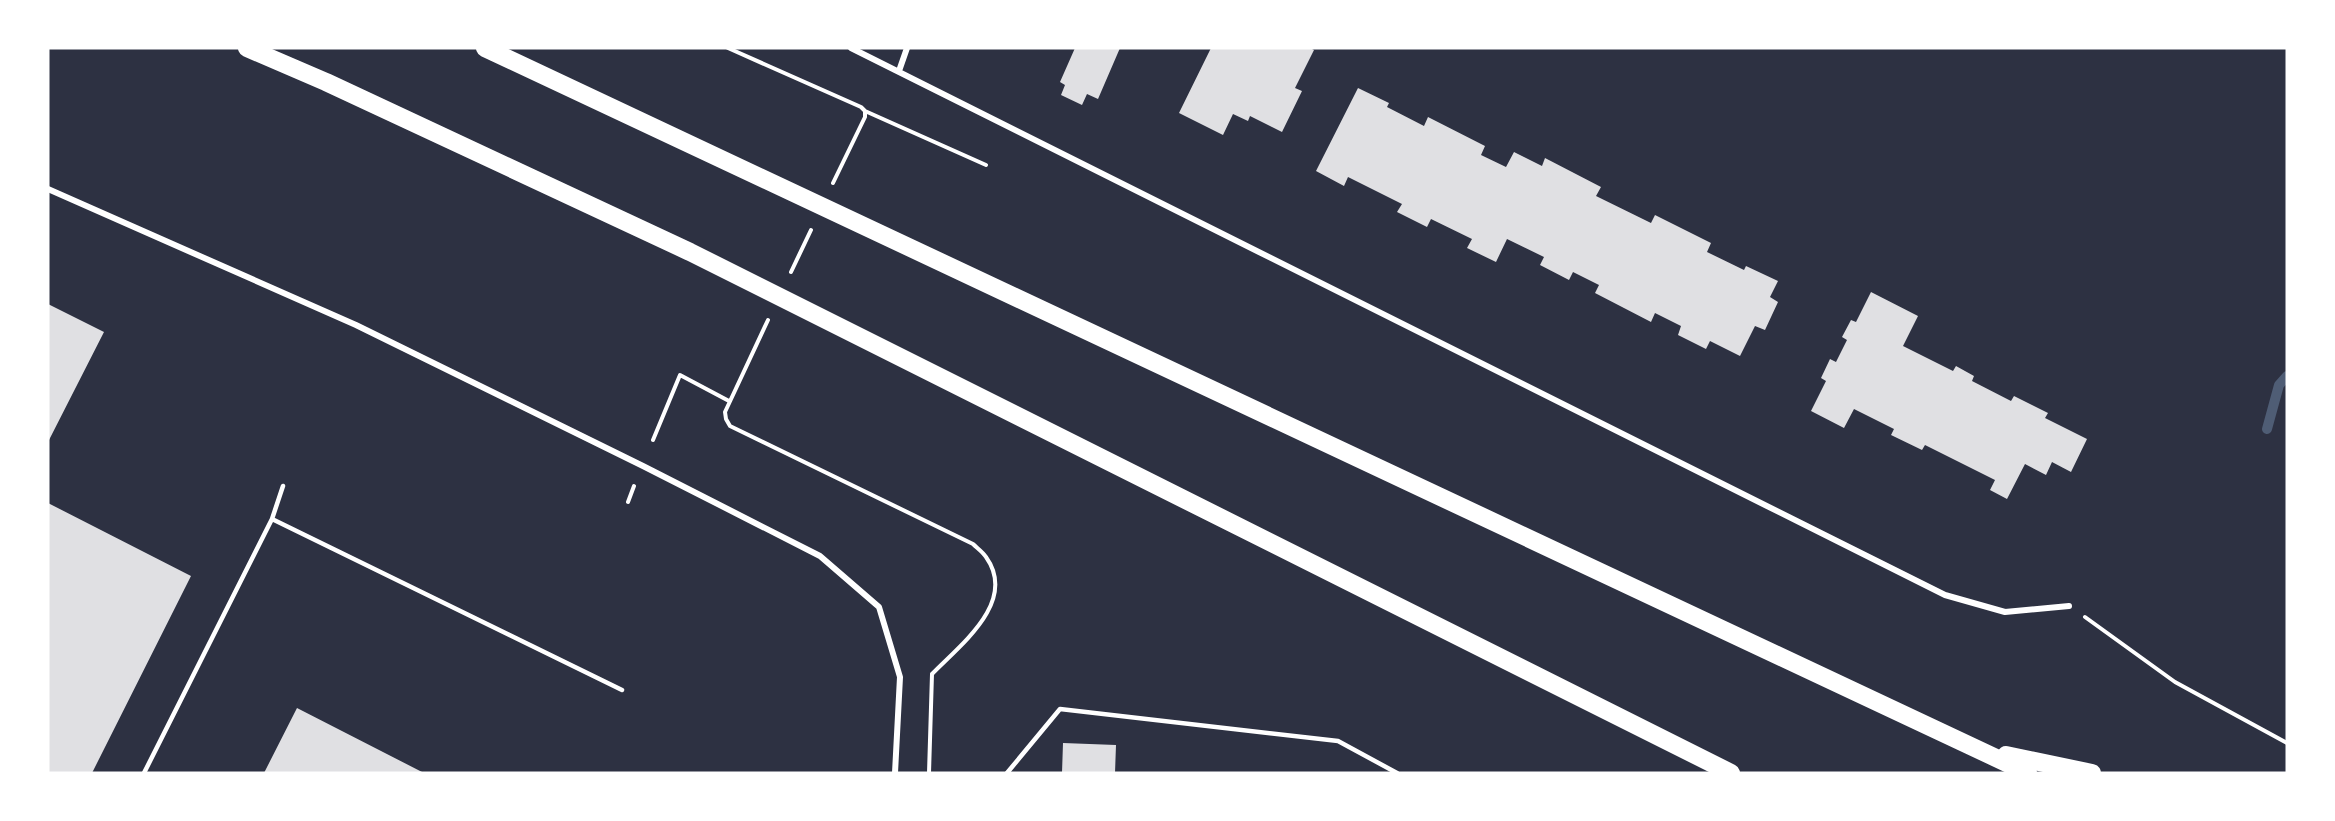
<svg xmlns="http://www.w3.org/2000/svg" width="2335" height="821" font-family="Barlow,sans-serif">
	<style>
		.lines { fill: none; stroke-linecap: round; stroke-linejoin: round }
		.stream { stroke: #4f5d75; stroke-width: 10 }
		.building { fill: #e0e0e3 }
		.path { stroke: #fff; stroke-width: 4 }
		.service { stroke: #fff; stroke-width: 4.5 }
		.minor { stroke: #fff; stroke-width: 6 }
		.motorway { stroke: #fff; stroke-width: 18 }
	</style>
	<rect width="100%" height="100%" fill="#2d3142"/>
	<g class="lines">
		<path class="stream" d="M2267,429L2279,385L2287,376"/>
	</g>
	<path class="building" d="M1075,48H1120L1098,99L1087,94L1082,105L1061,95L1065,85L1060,82Z
		M1211,48H1310L1314,50L1295,88L1302,91L1282,132L1250,116L1248,121L1233,114L1223,135L1179,113Z
		M1358,88L1389,103L1387,107L1424,126L1428,117L1485,146L1481,155L1506,167L1514,152L1542,166L1545,158L1601,187L1596,196L1651,223L1655,215L1711,243L1707,252L1744,270L1746,266L1778,281L1770,297L1778,302L1765,330L1755,326L1740,356L1710,341L1706,349L1678,335L1681,326L1655,313L1651,322L1595,293L1599,285L1573,272L1569,280L1540,265L1544,257L1507,239L1496,262L1467,248L1472,239L1431,219L1427,227L1397,212L1402,204L1348,177L1344,186L1316,171Z
		M1871,292L1918,316L1903,346L1953,371L1956,366L1974,376L1972,381L2011,401L2014,396L2048,413L2045,418L2087,439L2071,472L2052,462L2046,475L2025,464L2007,499L1990,490L1995,480L1925,445L1922,450L1891,435L1894,429L1854,409L1844,428L1811,411L1826,381L1821,378L1830,359L1836,362L1847,340L1842,337L1851,320L1856,322Z
		M48,304L104,332L48,442Z
		M48,503L191,576L92,773H48Z
		M297,708L424,773H264Z
		M1063,743L1116,745L1115,773H1062Z"/>
	<g class="lines">
		<path class="path" d="M728,48L861,107L865,111V117L833,183
			M865,111L986,165
			M791,272L811,230
			M768,320L725,412L726,419L730,426L973,544C977,548 983,552 986,557C1018,602 960,645 932,674L929,773
			M653,440L680,375L729,401
			M628,502L634,486
			M2085,617L2175,682L2287,743"/>
		<path class="service" d="M272,519L622,690
			M144,773L272,519L283,486
			M1007,773L1060,709L1338,741L1397,773"/>
		<path class="minor" d="M851,48L1945,595L2005,612L2069,606
			M899,71L907,48
			M48,189L356,325L643,466L820,556L879,607L900,677L895,773"/>
		<path class="motorway" d="M247,48L326,82L690,252L1731,773
			M485,48L2028,773
			M2006,755L2092,773"/>
	</g>
	<rect width="2335" height="821" fill="none" stroke="#ffffff" stroke-width="99"/>
</svg>
